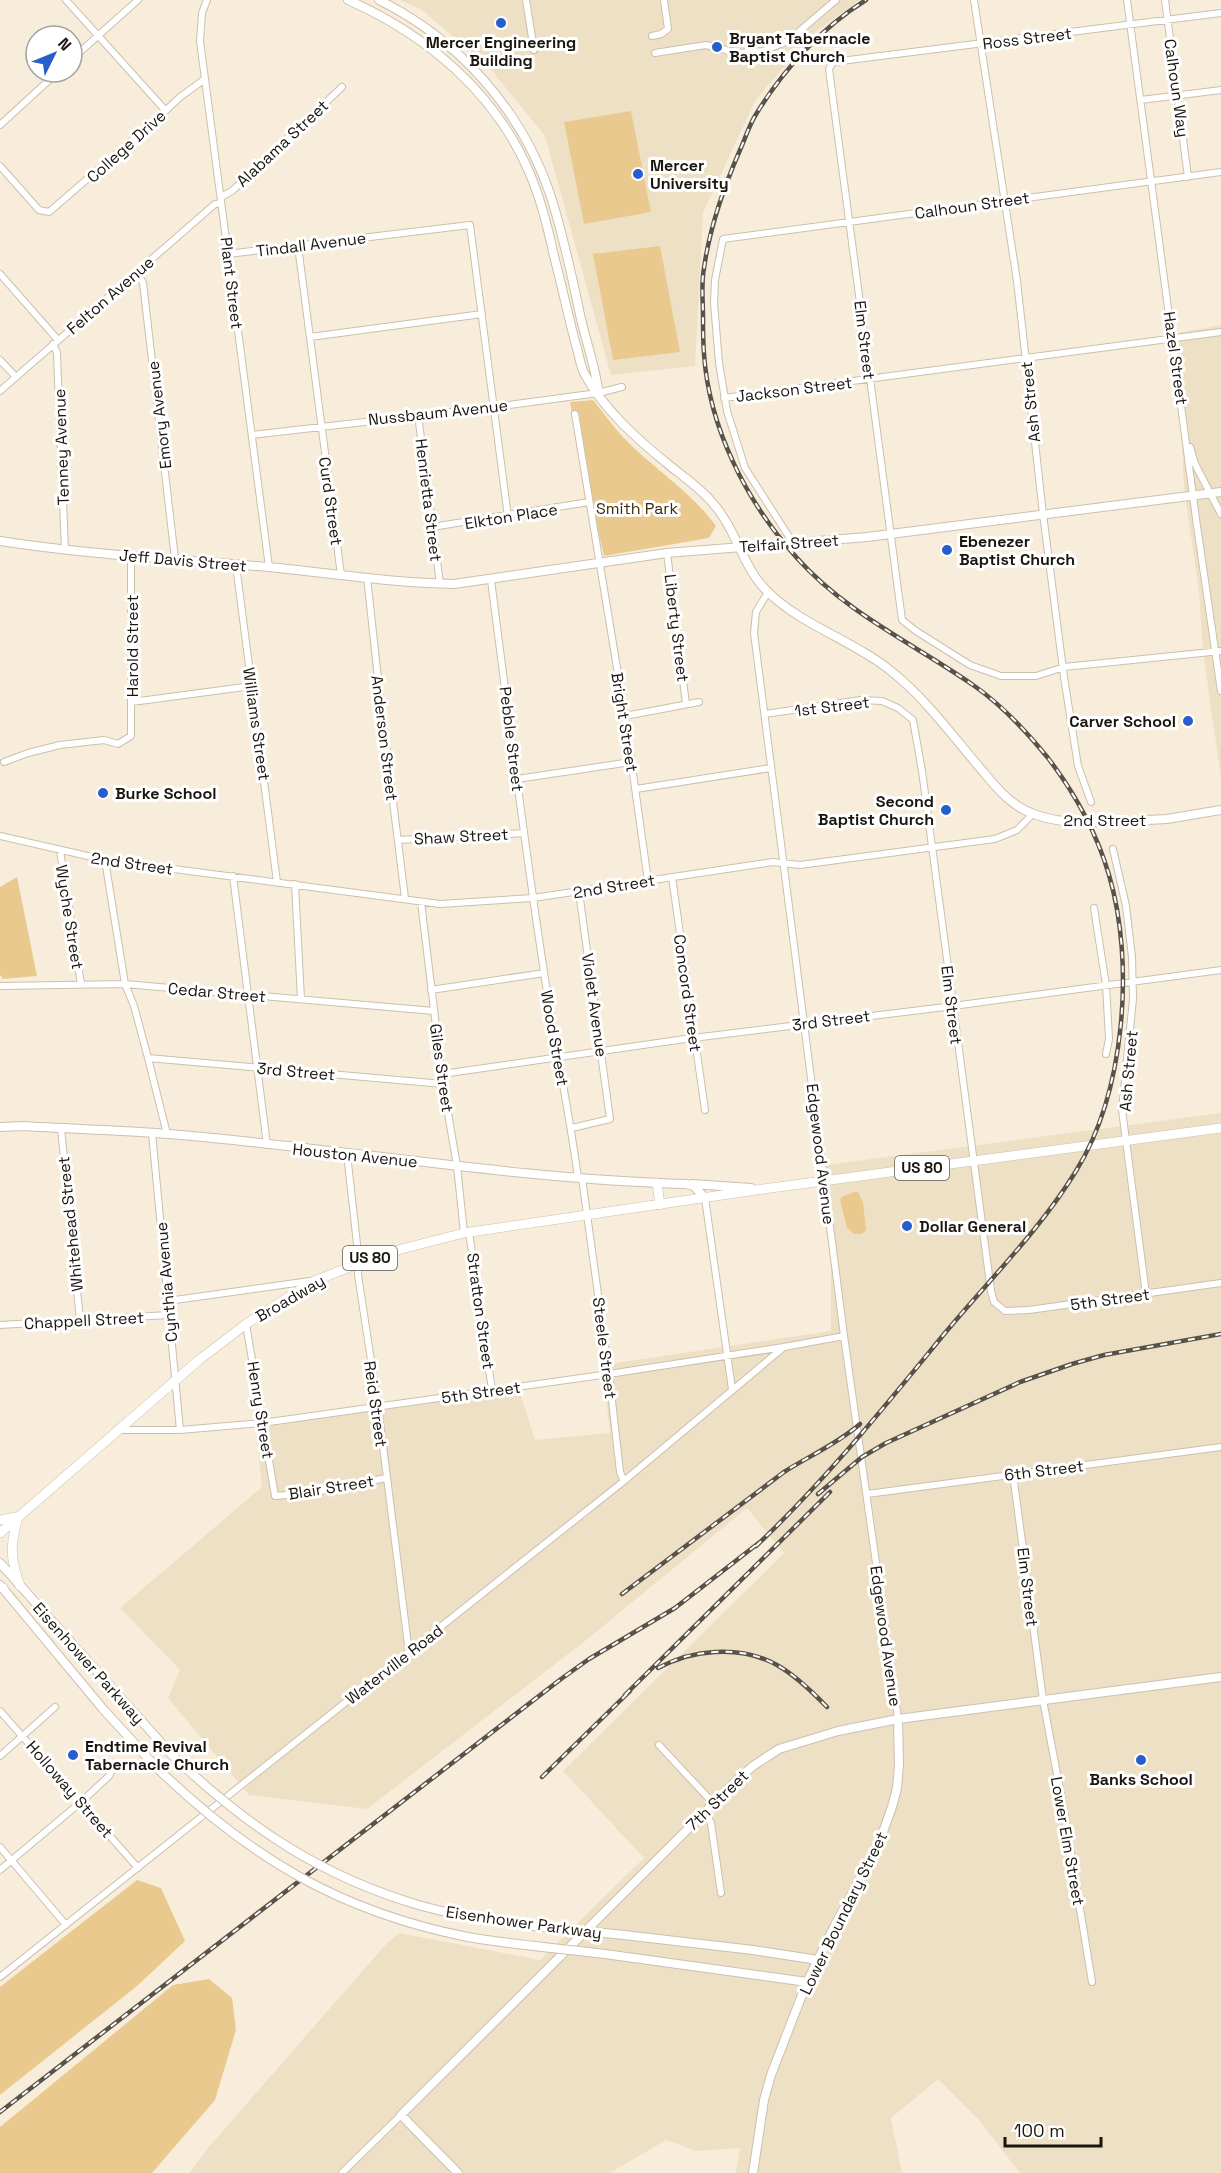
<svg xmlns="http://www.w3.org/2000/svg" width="1221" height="2173" font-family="'Space Grotesk',sans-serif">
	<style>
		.built { fill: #eee0c5 }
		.green { fill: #eac98e }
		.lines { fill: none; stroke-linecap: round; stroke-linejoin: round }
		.street-casing { stroke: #cbc0ae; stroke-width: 8 }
		.secondary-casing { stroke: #cbc0ae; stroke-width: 10 }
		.primary-casing { stroke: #cbc0ae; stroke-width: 10 }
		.street { stroke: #fff; stroke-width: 6 }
		.secondary { stroke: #fff; stroke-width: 8 }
		.primary { stroke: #fff; stroke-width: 9 }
		.rail-casing { stroke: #585248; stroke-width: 4.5 }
		.rail { stroke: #fff; stroke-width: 2; stroke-dasharray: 7; stroke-linecap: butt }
		.secondary-bridge-casing { stroke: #cbc0ae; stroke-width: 10; stroke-linecap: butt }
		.secondary-bridge { stroke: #fff; stroke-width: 8 }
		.poi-dot { fill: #265ecb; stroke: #fff; stroke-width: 2 }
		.labels { text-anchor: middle; stroke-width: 6; stroke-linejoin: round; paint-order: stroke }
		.shield { fill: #fff; stroke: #5f5c57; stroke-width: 1.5 }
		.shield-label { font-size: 15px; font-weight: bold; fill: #1a160f }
		.poi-label { font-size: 16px; font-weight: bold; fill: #1a160f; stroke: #fff; text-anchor: start }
		.street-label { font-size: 16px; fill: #1a160f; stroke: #fff }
		.park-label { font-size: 16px; fill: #3c2b07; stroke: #fff }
	</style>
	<rect width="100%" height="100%" fill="#f8edda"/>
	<path class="built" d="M400,0H860L815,32L756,99L703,213L695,366L611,375L545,136L489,67L422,10Z
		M1221,325V778L1203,651L1199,591L1184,488L1177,333Z
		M1221,1113V2173H1020L979,2120L938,2079L891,2118L902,2173H736L740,2148L696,2151L666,2140L610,2173H189L209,2147L303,2039L387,1943L399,1933L540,1960L644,1858L563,1771L784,1553L747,1508L585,1641L367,1809L249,1795L168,1698L180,1670L120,1608L262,1487L256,1428L519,1390L535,1440L610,1433L602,1365L831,1331V1238L826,1165Z"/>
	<path class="green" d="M631,111L651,212L584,224L564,122Z
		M660,246L680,352L613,360L593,254Z
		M593,400C603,412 612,425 622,436C652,468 690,490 716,526L709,538L604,556L590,494L579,412L572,413L570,402Z
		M17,877L37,976L3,979L0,975V887Z
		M854,1192H858L863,1202L866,1230L862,1234H854L847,1228L840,1200L842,1197Z
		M137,1880L161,1888L185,1941L137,1986L0,2095V1987Z
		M209,1979L232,1998L236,2030L215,2100L152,2173H0V2127L173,1985Z"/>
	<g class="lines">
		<defs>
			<path id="street" d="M66,0L165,110
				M207,0L202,13L200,41L269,567
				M526,0L534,50
				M974,0L1017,281L1043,514L1064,677L1078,766L1091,802
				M1127,0L1197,526L1221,691
				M1165,0L1188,177
				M1221,13L833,62L829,69L902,620L916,631L970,665L1001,676H1036L1064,667L1221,651
				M652,36L661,34L668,29L664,0
				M655,53L706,45L738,53L763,51L788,41L836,0
				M72,59L138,0
				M1141,100L1221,90
				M0,125L58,72
				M0,166L39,210L49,212L159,117L180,97L205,79
				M221,197L232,191L342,87
				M298,246L341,575
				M228,254L470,225L508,517
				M137,272L143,283L175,559
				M0,274L58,340
				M310,337L482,314
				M53,344L57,353L58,381L65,550
				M0,360L16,377
				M0,391L215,204L221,203
				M724,398L1221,332
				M575,414L625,716L648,881
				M418,415L440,584
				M252,435L494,407L598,393L622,387
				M1190,447L1195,464L1221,514
				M432,527L589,502
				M793,543L745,468L727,411L719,363L714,303L715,280L723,239L1221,172
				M667,553L686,704
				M236,565L277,882
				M367,577L380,697L405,898
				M491,580C508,711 524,842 544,972C554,1041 569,1109 578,1178
				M768,592L756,612L754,633L844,1336L898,1719
				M132,702L252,686
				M765,714L861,700L882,701L898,708L913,720L922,771L991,1291L994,1302L1005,1311L1029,1310L1221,1283
				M625,716L699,702
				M4,762L28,753L60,745L104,740L118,744L131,736V556
				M517,779L631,762
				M636,789L771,768
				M0,836L105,860L440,904L533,898L773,862L800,865L995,839L1017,830L1033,814
				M398,840L524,833
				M1113,849L1126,906L1132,957L1133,999L1122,1110L1146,1294
				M60,851L81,984
				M105,860L125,984L134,1006L148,1058L167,1134
				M233,876L267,1145
				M672,877L705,1110
				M295,884L301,999
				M421,902L443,1084L457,1166L464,1233
				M1094,908L1106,985L1109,1039L1106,1054
				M0,986L125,984L434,1011
				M431,990L544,973
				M148,1058L443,1084
				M442,1074L685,1039L953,1006L1221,970
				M61,1128L80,1320
				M572,1128L610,1119L579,892
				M152,1133L180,1430
				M347,1154L359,1262L358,1275L378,1406L409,1653
				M582,1178L609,1374L620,1472L624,1481
				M705,1198L732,1389
				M469,1232L492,1390
				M168,1301L310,1281
				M246,1324L275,1496L311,1493L386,1478
				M0,1325L168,1315
				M117,1430H180L262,1423L609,1374L784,1347L844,1336
				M1013,1474L1043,1700L1064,1811L1092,1982
				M867,1494L1221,1447
				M0,1711L138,1868
				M659,1745L713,1803
				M0,1756L55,1707
				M705,1811L711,1823L721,1893
				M0,1847L66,1925
				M0,1870L81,1802L109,1776L112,1770
				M0,1977L624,1481L784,1347
				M342,2173L401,2115"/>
			<path id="secondary" d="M348,0C427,35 496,93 530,174C541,200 548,228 554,256C562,286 568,316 576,345C579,354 580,365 584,373C604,410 637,439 669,465C685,478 703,490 716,507C737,532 743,567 766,590C800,625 853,640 891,671C925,698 952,735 980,768C992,782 1004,798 1021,808C1036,817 1053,820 1070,822
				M379,0C459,40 521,109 550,194C562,230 570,268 578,305C583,333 594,361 598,389
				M0,541C89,555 179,559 268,567C330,573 392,583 454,584L667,553L867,537L1221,492
				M1107,822L1167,819L1221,810
				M0,1127L23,1126C72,1129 120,1130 169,1134C341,1148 512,1179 686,1184L694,1186L705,1198
				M692,1184L751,1188
				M0,1563L172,1755
				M0,1585L103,1709L156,1767
				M624,1935L753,1950L818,1960
				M605,1954L807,1982
				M458,2173L401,2115L738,1779L753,1766L779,1749L838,1731L898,1719L1221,1677
				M753,2173L764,2100L771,2075L807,1982L835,1925L879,1843L892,1807L897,1788L899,1765L898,1719"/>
			<path id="primary" d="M657,1183L660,1205
				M18,1517C10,1546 10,1558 20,1586
				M0,1520L15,1517
				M0,1533L199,1360L246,1324L314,1281L386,1253L464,1233L763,1189L1221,1128
				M0,1587L3,1588"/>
		</defs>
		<use href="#street" class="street-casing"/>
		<use href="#secondary" class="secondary-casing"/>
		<use href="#primary" class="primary-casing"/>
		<use href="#street" class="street"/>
		<use href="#secondary" class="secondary"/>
		<use href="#primary" class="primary"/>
		<defs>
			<path id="rail" d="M818,1494L862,1457L886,1443L1020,1382L1072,1364L1104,1355L1221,1334
				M756,1546C825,1481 885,1406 945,1333C989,1280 1040,1230 1076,1171C1125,1092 1135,963 1109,875C1097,834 1074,792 1048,758C1026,731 1002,705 973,685C914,644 846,613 797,558C747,503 709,428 704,354C703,341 703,328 703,316C703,300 701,284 704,268C710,226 723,189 740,150C745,139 749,126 755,116C782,71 822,27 866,0
				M622,1594L784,1472C809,1456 837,1444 860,1424
				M658,1668C677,1658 694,1653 715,1652C766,1649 793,1672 827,1707
				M625,1695L830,1492
				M542,1777L630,1691
				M0,2112L561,1679L589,1659L675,1608L760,1542"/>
		</defs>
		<use href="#rail" class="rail-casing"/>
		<use href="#rail" class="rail"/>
		<defs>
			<path id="secondary-bridge" d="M1070,822H1107
				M172,1755C246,1826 321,1877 422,1906C487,1924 556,1928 624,1935
				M156,1767C249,1857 340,1912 468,1937C513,1945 559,1948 605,1954"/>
		</defs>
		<use href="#secondary-bridge" class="secondary-bridge-casing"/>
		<use href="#secondary-bridge" class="secondary-bridge"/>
	</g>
	<g class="poi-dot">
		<circle cx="501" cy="23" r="6"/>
		<circle cx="717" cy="47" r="6"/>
		<circle cx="638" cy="174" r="6"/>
		<circle cx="947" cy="550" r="6"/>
		<circle cx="1188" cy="721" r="6"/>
		<circle cx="103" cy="793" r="6"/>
		<circle cx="946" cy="810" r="6"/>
		<circle cx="907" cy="1226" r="6"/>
		<circle cx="73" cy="1755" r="6"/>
		<circle cx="1141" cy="1760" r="6"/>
	</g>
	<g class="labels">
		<g class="shield">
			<rect x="895" y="1156" width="54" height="24" rx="4.5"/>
			<rect x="343" y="1246" width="54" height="24" rx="4.5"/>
		</g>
		<g class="shield-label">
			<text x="922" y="1173">US 80</text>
			<text x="370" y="1263">US 80</text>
		</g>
		<g class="poi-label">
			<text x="729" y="44">Bryant Tabernacle<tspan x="729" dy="18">Baptist Church</tspan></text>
			<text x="501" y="48" text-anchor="middle">Mercer Engineering<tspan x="501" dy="18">Building</tspan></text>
			<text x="650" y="171">Mercer<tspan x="650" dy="18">University</tspan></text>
			<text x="959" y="547">Ebenezer<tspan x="959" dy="18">Baptist Church</tspan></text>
			<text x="1176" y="727" text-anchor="end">Carver School</text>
			<text x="115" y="799">Burke School</text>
			<text x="934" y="807" text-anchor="end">Second<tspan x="934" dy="18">Baptist Church</tspan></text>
			<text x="919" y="1232">Dollar General</text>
			<text x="85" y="1752">Endtime Revival<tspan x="85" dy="18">Tabernacle Church</tspan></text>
			<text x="1141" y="1785" text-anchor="middle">Banks School</text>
		</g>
		<g class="street-label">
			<text transform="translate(1027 38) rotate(-7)" y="6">Ross Street</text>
			<text transform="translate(1177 88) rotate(82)" y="6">Calhoun Way</text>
			<text transform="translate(282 143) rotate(-43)" y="6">Alabama Street</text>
			<text transform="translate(126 146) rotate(-42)" y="6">College Drive</text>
			<text transform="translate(972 205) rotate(-8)" y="6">Calhoun Street</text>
			<text transform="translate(311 244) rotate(-7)" y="6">Tindall Avenue</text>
			<text transform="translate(232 283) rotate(83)" y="6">Plant Street</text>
			<text transform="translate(110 295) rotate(-41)" y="6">Felton Avenue</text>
			<text transform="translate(865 340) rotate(83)" y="6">Elm Street</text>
			<text transform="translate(1176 358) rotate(82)" y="6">Hazel Street</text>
			<text transform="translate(794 389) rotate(-7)" y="6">Jackson Street</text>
			<text transform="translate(1030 402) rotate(-96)" y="6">Ash Street</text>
			<text transform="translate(438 412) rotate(-6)" y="6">Nussbaum Avenue</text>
			<text transform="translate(159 415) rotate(-97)" y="6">Emory Avenue</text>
			<text transform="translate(61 447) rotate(-92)" y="6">Tenney Avenue</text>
			<text transform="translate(429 500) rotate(83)" y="6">Henrietta Street</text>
			<text transform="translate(331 501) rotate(82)" y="6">Curd Street</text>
			<text transform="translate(511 516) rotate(-9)" y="6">Elkton Place</text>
			<text transform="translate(789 543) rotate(-4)" y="6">Telfair Street</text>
			<text transform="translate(183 560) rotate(5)" y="6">Jeff Davis Street</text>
			<text transform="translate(677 628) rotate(83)" y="6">Liberty Street</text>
			<text transform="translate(132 646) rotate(-90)" y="6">Harold Street</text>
			<text transform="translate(832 706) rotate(-7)" y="6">1st Street</text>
			<text transform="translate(625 722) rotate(81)" y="6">Bright Street</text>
			<text transform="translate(257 724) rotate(82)" y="6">Williams Street</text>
			<text transform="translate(385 738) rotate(83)" y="6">Anderson Street</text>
			<text transform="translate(512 739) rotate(83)" y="6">Pebble Street</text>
			<text x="1105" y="826">2nd Street</text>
			<text transform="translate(461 836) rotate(-3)" y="6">Shaw Street</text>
			<text transform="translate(132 863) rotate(8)" y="6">2nd Street</text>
			<text transform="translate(614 886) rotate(-9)" y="6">2nd Street</text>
			<text transform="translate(70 917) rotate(81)" y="6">Wyche Street</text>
			<text transform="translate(217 992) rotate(5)" y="6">Cedar Street</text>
			<text transform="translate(688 993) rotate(82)" y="6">Concord Street</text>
			<text transform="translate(595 1005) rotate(82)" y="6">Violet Avenue</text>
			<text transform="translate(952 1005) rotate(83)" y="6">Elm Street</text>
			<text transform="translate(831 1020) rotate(-7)" y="6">3rd Street</text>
			<text transform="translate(555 1038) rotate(80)" y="6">Wood Street</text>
			<text transform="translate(442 1068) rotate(82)" y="6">Giles Street</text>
			<text transform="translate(296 1071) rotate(5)" y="6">3rd Street</text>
			<text transform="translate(1128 1071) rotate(-85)" y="6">Ash Street</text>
			<text transform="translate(821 1154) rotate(83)" y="6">Edgewood Avenue</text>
			<text transform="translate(355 1155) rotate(6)" y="6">Houston Avenue</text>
			<text transform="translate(70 1224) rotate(-96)" y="6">Whitehead Street</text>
			<text transform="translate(166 1282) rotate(-95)" y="6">Cynthia Avenue</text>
			<text transform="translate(290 1298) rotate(-30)" y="6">Broadway</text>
			<text transform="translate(1110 1299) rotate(-8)" y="6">5th Street</text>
			<text transform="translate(481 1311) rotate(82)" y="6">Stratton Street</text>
			<text transform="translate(84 1320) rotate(-3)" y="6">Chappell Street</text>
			<text transform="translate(605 1348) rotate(83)" y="6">Steele Street</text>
			<text transform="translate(481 1392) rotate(-8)" y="6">5th Street</text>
			<text transform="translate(376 1404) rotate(82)" y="6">Reid Street</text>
			<text transform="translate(261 1410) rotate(81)" y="6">Henry Street</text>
			<text transform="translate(1044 1470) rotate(-7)" y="6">6th Street</text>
			<text transform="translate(331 1487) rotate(-9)" y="6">Blair Street</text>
			<text transform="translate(1028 1587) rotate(83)" y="6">Elm Street</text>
			<text transform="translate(886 1636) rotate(82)" y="6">Edgewood Avenue</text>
			<text transform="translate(89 1663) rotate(48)" y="6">Eisenhower Parkway</text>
			<text transform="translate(394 1664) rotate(-38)" y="6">Waterville Road</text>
			<text transform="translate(70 1789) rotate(49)" y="6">Holloway Street</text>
			<text transform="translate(717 1800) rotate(-44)" y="6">7th Street</text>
			<text transform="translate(1068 1841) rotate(80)" y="6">Lower Elm Street</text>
			<text transform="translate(843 1913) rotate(-64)" y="6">Lower Boundary Street</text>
			<text transform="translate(524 1922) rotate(8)" y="6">Eisenhower Parkway</text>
		</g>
		<g class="park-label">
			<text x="637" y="514">Smith Park</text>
		</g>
	</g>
	<g transform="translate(54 54) rotate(47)"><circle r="28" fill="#ffffff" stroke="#a3a29f" stroke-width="1.5"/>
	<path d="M0-4.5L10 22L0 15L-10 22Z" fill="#265ecb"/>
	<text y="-9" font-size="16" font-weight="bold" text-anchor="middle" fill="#1a160f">N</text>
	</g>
	<path d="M1005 2137v9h96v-9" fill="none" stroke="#1a160f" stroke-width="3"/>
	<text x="1014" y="2137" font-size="18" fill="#1a160f" stroke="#ffffff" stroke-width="4.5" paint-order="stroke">100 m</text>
</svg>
